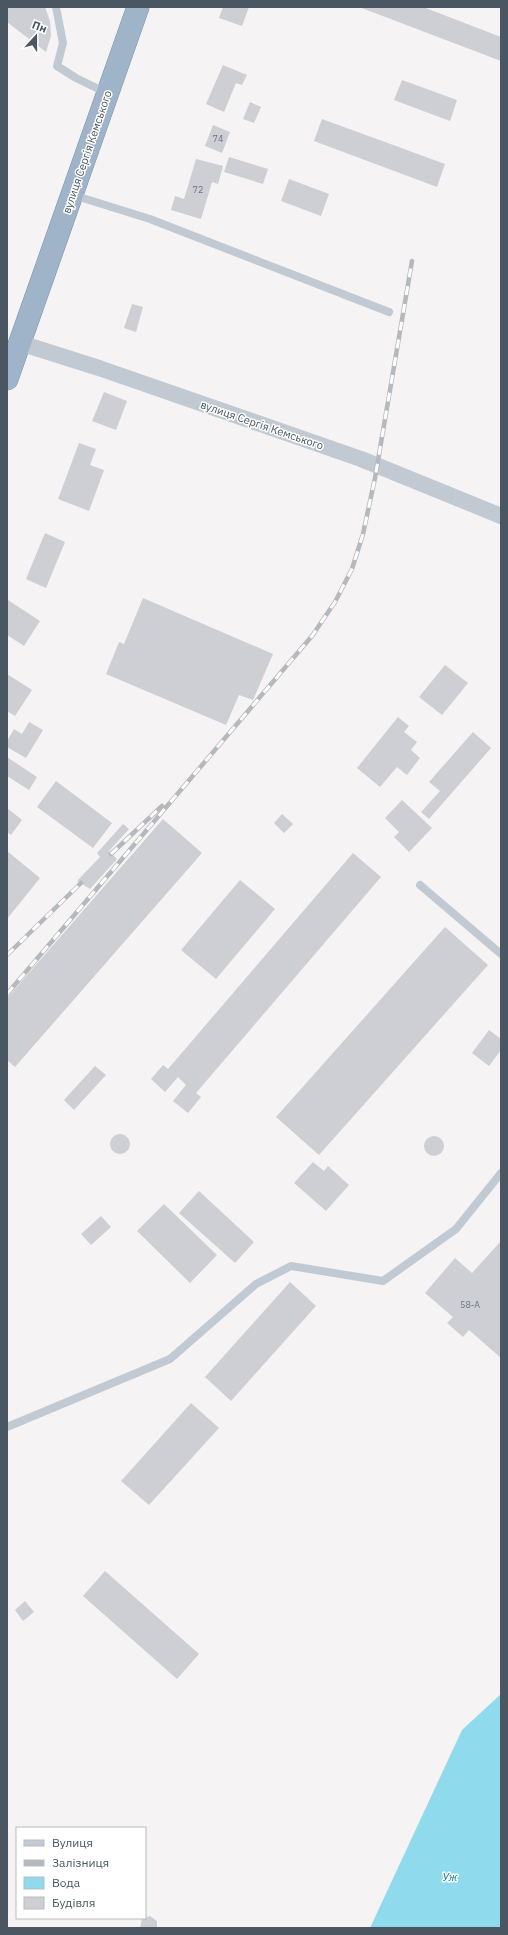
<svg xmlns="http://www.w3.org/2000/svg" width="508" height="1935" font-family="'IBM Plex Sans',sans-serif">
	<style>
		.water { fill: #90daee }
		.building { fill: #cdcfd5 }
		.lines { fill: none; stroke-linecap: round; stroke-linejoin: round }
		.trunk-casing { stroke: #7690ad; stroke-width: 23 }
		.service { stroke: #c1cad2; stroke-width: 8 }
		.minor { stroke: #c1cad2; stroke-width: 16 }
		.trunk { stroke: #9fb4c9; stroke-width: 22 }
		.rail-casing { stroke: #b5b8bd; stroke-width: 4.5 }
		.rail { stroke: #fff; stroke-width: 3; stroke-dasharray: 9; stroke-linecap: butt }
		.labels { text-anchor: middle; stroke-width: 3; stroke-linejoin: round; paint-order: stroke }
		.number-label { font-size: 9px; fill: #6b747e }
		.street-label { font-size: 11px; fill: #4a5661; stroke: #fff }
		.water-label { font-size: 12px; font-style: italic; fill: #0c7c9b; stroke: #fff }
	</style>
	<rect width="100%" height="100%" fill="#f5f3f3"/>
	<path class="water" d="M501,1694V1928H370L462,1730Z"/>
	<path class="building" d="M7,7H45L50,21L51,36L46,52L7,22Z
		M223,7H249L242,26L219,18Z
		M359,7H423L501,37V61Z
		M223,65L247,75L242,85L236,83L224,112L206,104Z
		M402,80L457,100L450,121L394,100Z
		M250,102L261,107L254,123L243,119Z
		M322,119L445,164L437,187L314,141Z
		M213,125L230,132L222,153L205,146Z
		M229,157L268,169L263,184L224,172Z
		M196,159L223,166L218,184L212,182L201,219L171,210L175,196L184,199Z
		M289,179L329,194L321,216L281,201Z
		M132,304L143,307L136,332L124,328Z
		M104,392L127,401L116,430L92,421Z
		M79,443L96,449L90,465L104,470L89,511L58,499Z
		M45,533L65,542L46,588L26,579Z
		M143,598L273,654L253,700L239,695L226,725L106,674L119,642L124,644Z
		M8,600L40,621L24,646L7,635Z
		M445,665L468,683L442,715L419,697Z
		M7,674L32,690L15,716L7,711Z
		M398,717L409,726L404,732L417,742L411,750L420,758L407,775L397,767L380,787L357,768Z
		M29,722L43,730L26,758L7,747V741L14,729L22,734Z
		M473,732L491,748L429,819L421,812L440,791L429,782Z
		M7,757L37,777L29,790L7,776Z
		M56,781L112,823L93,848L37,807Z
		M402,800L432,828L409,852L394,837L399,832L385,818Z
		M7,808L22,820L11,835L7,832Z
		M282,814L293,824L284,833L274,823Z
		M163,819L202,853L15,1067L7,1060V998Z
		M123,824L129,829L109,851L117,859L90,889L77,881L100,857L97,853Z
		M7,851L40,878L7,919Z
		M353,853L381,877L196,1093L201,1097L188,1113L173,1101L186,1085L178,1077L165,1092L151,1079L163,1065L168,1069Z
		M240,880L275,909L216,979L181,950Z
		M445,927L488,965L319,1155L276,1117Z
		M489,1030L501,1039V1050L489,1066L472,1053Z
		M95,1066L106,1075L74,1110L64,1100Z
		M110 1144a10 10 0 1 1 20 0a10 10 0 1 1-20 0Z
		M424 1146a10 10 0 1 1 20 0a10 10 0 1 1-20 0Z
		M313,1162L324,1171L328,1166L349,1185L326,1211L294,1183Z
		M199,1191L254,1242L235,1263L179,1213Z
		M164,1204L217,1255L190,1283L137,1231Z
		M101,1216L111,1227L91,1245L81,1234Z
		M501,1241V1358L469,1330L463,1337L447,1323L453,1317L425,1293L455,1258L472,1273Z
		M290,1282L316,1306L231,1401L205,1377Z
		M191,1403L219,1428L149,1505L121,1481Z
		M105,1571L199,1654L177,1679L83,1596Z
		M25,1601L34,1612L23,1621L15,1610Z
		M150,1916L157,1921V1928H140L142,1919Z"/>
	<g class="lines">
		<defs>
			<path id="trunk" d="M7,379L138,7"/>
		</defs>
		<use href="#trunk" class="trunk-casing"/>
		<path class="service" d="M56,7L63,43L57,66L76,78L107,93
			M73,195L150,219L389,312
			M420,885L501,954
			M7,1427L170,1359L256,1284L291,1266L383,1281L456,1229L501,1173"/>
		<path class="minor" d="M20,343L99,368L361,459L501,516"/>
		<use href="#trunk" class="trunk"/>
		<defs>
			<path id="rail" d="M111,854L162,806
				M7,955L81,883
				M7,994L312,636L335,602L352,569L363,534L375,478L412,261"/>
		</defs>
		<use href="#rail" class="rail-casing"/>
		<use href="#rail" class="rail"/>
	</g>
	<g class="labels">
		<g class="number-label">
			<text x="218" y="142">74</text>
			<text x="198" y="193">72</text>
			<text x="470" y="1308">58-А</text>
		</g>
		<g class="street-label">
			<text transform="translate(87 152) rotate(-71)" y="4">вулиця Сергія Кемського</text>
			<text transform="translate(262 425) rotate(19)" y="4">вулиця Сергія Кемського</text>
		</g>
		<g class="water-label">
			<text x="450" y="1881">Уж</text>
		</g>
	</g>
	<rect width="508" height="1935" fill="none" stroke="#4a5661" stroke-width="16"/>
	<rect x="16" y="1827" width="130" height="92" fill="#ffffff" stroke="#b7bbc0"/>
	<rect x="24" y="1840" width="20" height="6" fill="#c1cad2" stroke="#b7bbc0"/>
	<text x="52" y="1847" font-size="12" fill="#4a5661">Вулиця</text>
	<rect x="24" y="1860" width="20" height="6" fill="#b5b8bd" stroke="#b7bbc0"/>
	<text x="52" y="1867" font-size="12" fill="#4a5661">Залізниця</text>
	<rect x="24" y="1877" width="20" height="12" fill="#90daee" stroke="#b7bbc0"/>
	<text x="52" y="1887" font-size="12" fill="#4a5661">Вода</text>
	<rect x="24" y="1897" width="20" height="12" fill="#cdcfd5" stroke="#b7bbc0"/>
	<text x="52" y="1907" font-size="12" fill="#4a5661">Будівля</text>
	<g transform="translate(36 36) rotate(21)" stroke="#ffffff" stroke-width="3" paint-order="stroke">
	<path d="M0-3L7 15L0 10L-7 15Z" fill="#4a5661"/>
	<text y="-6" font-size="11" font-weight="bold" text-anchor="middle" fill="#4a5661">Пн</text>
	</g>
</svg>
